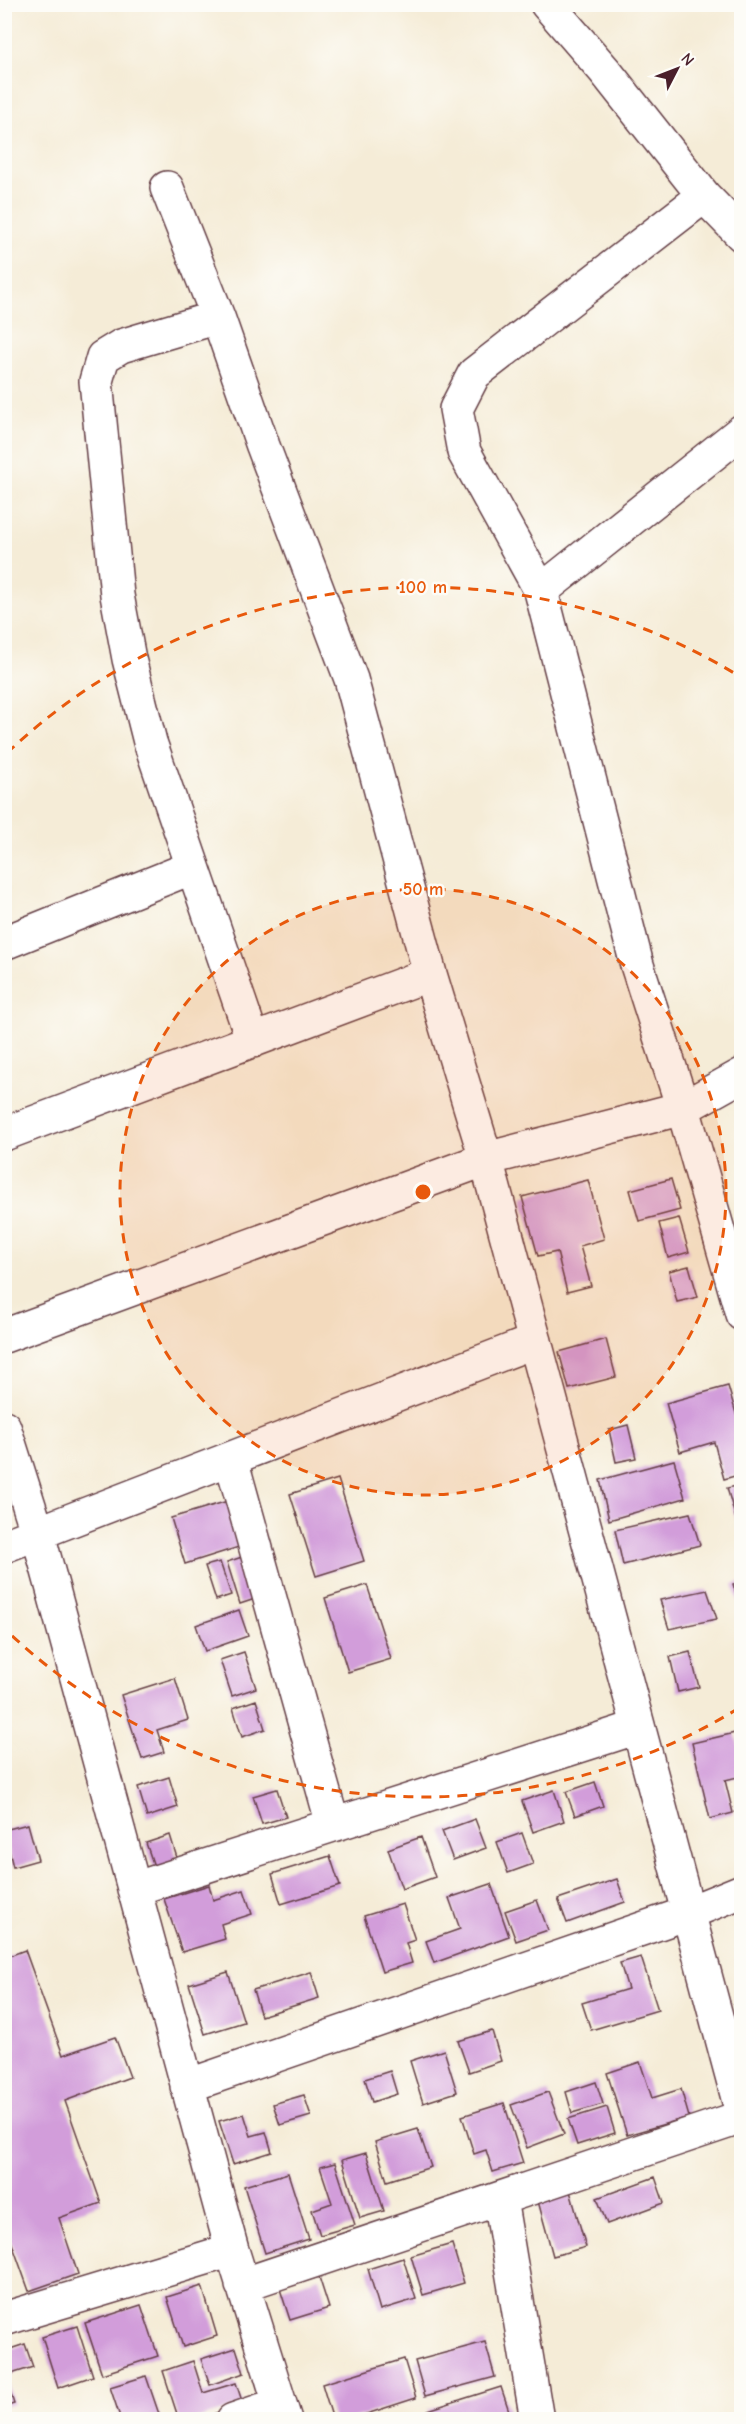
<svg xmlns="http://www.w3.org/2000/svg" width="746" height="2424" font-family="'Comic Neue',sans-serif">
	<style>
		.building { fill: #d29dda }
		.lines { fill: none; stroke-linecap: round; stroke-linejoin: round }
		.minor-casing { stroke: #643e45; stroke-width: 36 }
		.minor { stroke: #fff; stroke-width: 33 }
		.ring { fill: none; stroke: #e8590c; stroke-width: 3; stroke-dasharray: 10 8 }
		.centre { fill: #e8590c; stroke: #fdfcf7; stroke-width: 3 }
		.ring-label { font-size: 18px; text-anchor: middle; font-weight: bold; fill: #e8590c; stroke: #fdfcf7; stroke-width: 5; stroke-linejoin: round; paint-order: stroke }
	</style>
	<rect width="100%" height="100%" fill="#fdfcf7"/>
	<filter id="ink" filterUnits="userSpaceOnUse"><feTurbulence type="fractalNoise" baseFrequency=".0167" numOctaves="2"/><feDisplacementMap in="SourceGraphic" scale="12" xChannelSelector="R" yChannelSelector="G"/><feConvolveMatrix kernelMatrix="1 2 1 2 8 2 1 2 1" color-interpolation-filters="sRGB"/></filter>
	<filter id="wash" filterUnits="userSpaceOnUse"><feTurbulence type="fractalNoise" baseFrequency=".008" numOctaves="4" result="noise"/><feDisplacementMap in="SourceGraphic" scale="24" xChannelSelector="R" yChannelSelector="G"/><feGaussianBlur stdDeviation="1.35" result="paint"/><feColorMatrix in="noise" values="0 0 0 0 0 0 0 0 0 0 0 0 0 0 0 0 0 1.4 0 .05"/><feComposite in="paint" operator="in"/></filter>
	<g filter="url(#wash)">
		<rect width="100%" height="100%" fill="#f5ecd7"/>
		<g id="blocks">
			<path class="building" d="M671,1179L680,1210L639,1221L630,1190Z
				M588,1180L604,1239L580,1246L591,1286L567,1292L557,1252L538,1256L522,1197Z
				M679,1218L689,1252L668,1258L659,1223Z
				M689,1266L698,1297L677,1302L669,1271Z
				M606,1339L616,1377L569,1389L559,1352Z
				M728,1386L742,1434V1474L724,1479L714,1442L680,1452L666,1403Z
				M628,1425L636,1458L616,1462L609,1430Z
				M674,1460L685,1498L609,1520L600,1480Z
				M338,1479L364,1561L316,1576L290,1494Z
				M742,1485V1525L738,1526L727,1488Z
				M228,1501L242,1546L185,1564L171,1518Z
				M690,1513L700,1545L623,1565L615,1530Z
				M242,1557L255,1599L240,1604L227,1562Z
				M220,1562L231,1595L216,1600L205,1566Z
				M742,1582V1610H741L733,1584Z
				M367,1585L391,1659L348,1672L325,1598Z
				M707,1590L717,1619L669,1629L660,1600Z
				M239,1610L248,1636L205,1651L196,1625Z
				M244,1652L256,1688L232,1696L220,1660Z
				M690,1652L699,1687L678,1692L670,1657Z
				M175,1678L188,1720L157,1730L164,1752L142,1759L121,1695Z
				M256,1700L265,1729L242,1737L233,1708Z
				M735,1733L742,1757V1776L725,1780L733,1813L710,1819L692,1743Z
				M169,1777L178,1807L147,1817L138,1787Z
				M595,1782L603,1806L575,1816L566,1792Z
				M277,1789L286,1817L262,1824L253,1796Z
				M554,1790L564,1821L533,1832L522,1801Z
				M475,1819L486,1848L453,1860L442,1831Z
				M28,1824L38,1860L13,1867L4,1830Z
				M522,1833L533,1864L508,1873L497,1842Z
				M170,1835L181,1871L158,1878L146,1843Z
				M421,1837L435,1877L402,1889L388,1849Z
				M330,1856L340,1886L281,1904L272,1874Z
				M617,1879L625,1902L567,1923L558,1899Z
				M491,1884L509,1936L434,1963L426,1941L460,1929L449,1898Z
				M209,1885L213,1900L244,1890L252,1914L221,1924L225,1939L182,1952L164,1899Z
				M537,1900L548,1930L516,1941L505,1911Z
				M403,1904L415,1940L406,1943L412,1963L382,1972L364,1916Z
				M25,1950L63,2055L115,2037L130,2077L65,2101L101,2203L59,2218L78,2274L29,2291L4,2221V1958Z
				M641,1957L658,2010L591,2030L582,2003L628,1989L620,1963Z
				M228,1972L244,2022L205,2034L189,1984Z
				M311,1972L319,1998L261,2016L253,1990Z
				M492,2031L501,2061L469,2072L458,2041Z
				M444,2050L457,2092L423,2103L410,2061Z
				M640,2062L652,2098L681,2089L689,2117L627,2135L607,2073Z
				M390,2071L397,2094L372,2102L365,2079Z
				M596,2082L603,2104L572,2113L566,2092Z
				M548,2092L564,2134L527,2148L511,2105Z
				M304,2095L311,2116L280,2125L273,2104Z
				M504,2103L523,2163L493,2172L486,2150L474,2154L462,2116Z
				M607,2107L615,2133L577,2145L568,2119Z
				M244,2114L251,2136L266,2132L272,2152L233,2164L219,2121Z
				M418,2129L431,2167L387,2181L375,2142Z
				M366,2153L384,2211L360,2218L342,2160Z
				M335,2163L355,2225L320,2235L312,2210L332,2203L320,2167Z
				M288,2173L309,2239L265,2253L244,2186Z
				M655,2177L664,2203L607,2224L597,2198Z
				M570,2191L586,2247L553,2256L538,2201Z
				M452,2244L464,2283L423,2295L411,2256Z
				M403,2258L416,2299L380,2310L368,2269Z
				M319,2277L329,2308L290,2320L280,2289Z
				M202,2286L217,2336L183,2347L167,2297Z
				M141,2305L158,2356L102,2374L85,2323Z
				M77,2326L93,2376L58,2388L42,2337Z
				M485,2342L495,2377L425,2396L415,2361Z
				M25,2344L33,2367L5,2376L14,2404L4,2407V2351Z
				M236,2348L244,2373L210,2385L201,2359Z
				M404,2359L416,2398L348,2420H333L322,2384Z
				M193,2361L203,2393L236,2383L243,2404L195,2420H179L163,2371Z
				M146,2376L161,2420H121L110,2387Z
				M501,2387L512,2420H431L428,2410Z"/>
		</g>
	</g>
	<g filter="url(#ink)">
		<use href="#blocks" fill-opacity="0" stroke="#643e45" stroke-width="1.5"/>
		<g class="lines">
			<defs>
				<path id="minor" d="M547,4L605,71L704,196L742,235
					M167,188L218,317L263,446L351,679L430,974L486,1159L742,2113
					M704,196L474,374L456,409L464,452L541,591L637,965L683,1108L742,1314
					M218,317L121,346L103,357L96,381L117,595L129,659L150,742L253,1041
					M541,591L742,431
					M4,943L193,867
					M4,1134L430,974
					M4,1336L486,1159L683,1108L742,1075
					M4,1427L38,1534L232,2250L285,2420
					M231,1459L333,1825
					M4,1546L535,1341
					M134,1889L638,1727
					M187,2086L688,1913L742,1891
					M500,2199L537,2420
					M242,2285L742,2117
					M4,2319L232,2250
					M233,2420L280,2404"/>
			</defs>
			<use href="#minor" class="minor-casing"/>
			<use href="#minor" class="minor"/>
		</g>
	</g>
	<circle cx="423" cy="1192" r="303" fill="#e8590c" fill-opacity=".12"/>
	<g class="ring">
		<circle cx="423" cy="1192" r="303"/>
		<path d="M739 1708A605 605 0 0 1 7 1631M7 753A605 605 0 0 1 739 676"/>
	</g>
	<circle cx="423" cy="1192" r="9" class="centre"/>
	<g class="ring-label">
		<text x="423" y="593">100 m</text>
		<text x="423" y="895">50 m</text>
	</g>
	<rect width="746" height="2424" fill="none" stroke="#fdfcf7" stroke-width="24"/>
	<g transform="translate(677 69) rotate(48)" stroke="#fdfcf7" stroke-width="4.5" paint-order="stroke">
	<path d="M0-4.5L10 22L0 15L-10 22Z" fill="#4a1f2b"/>
	<text y="-9" font-size="16" font-weight="bold" text-anchor="middle" fill="#4a1f2b">N</text>
	</g>
</svg>
